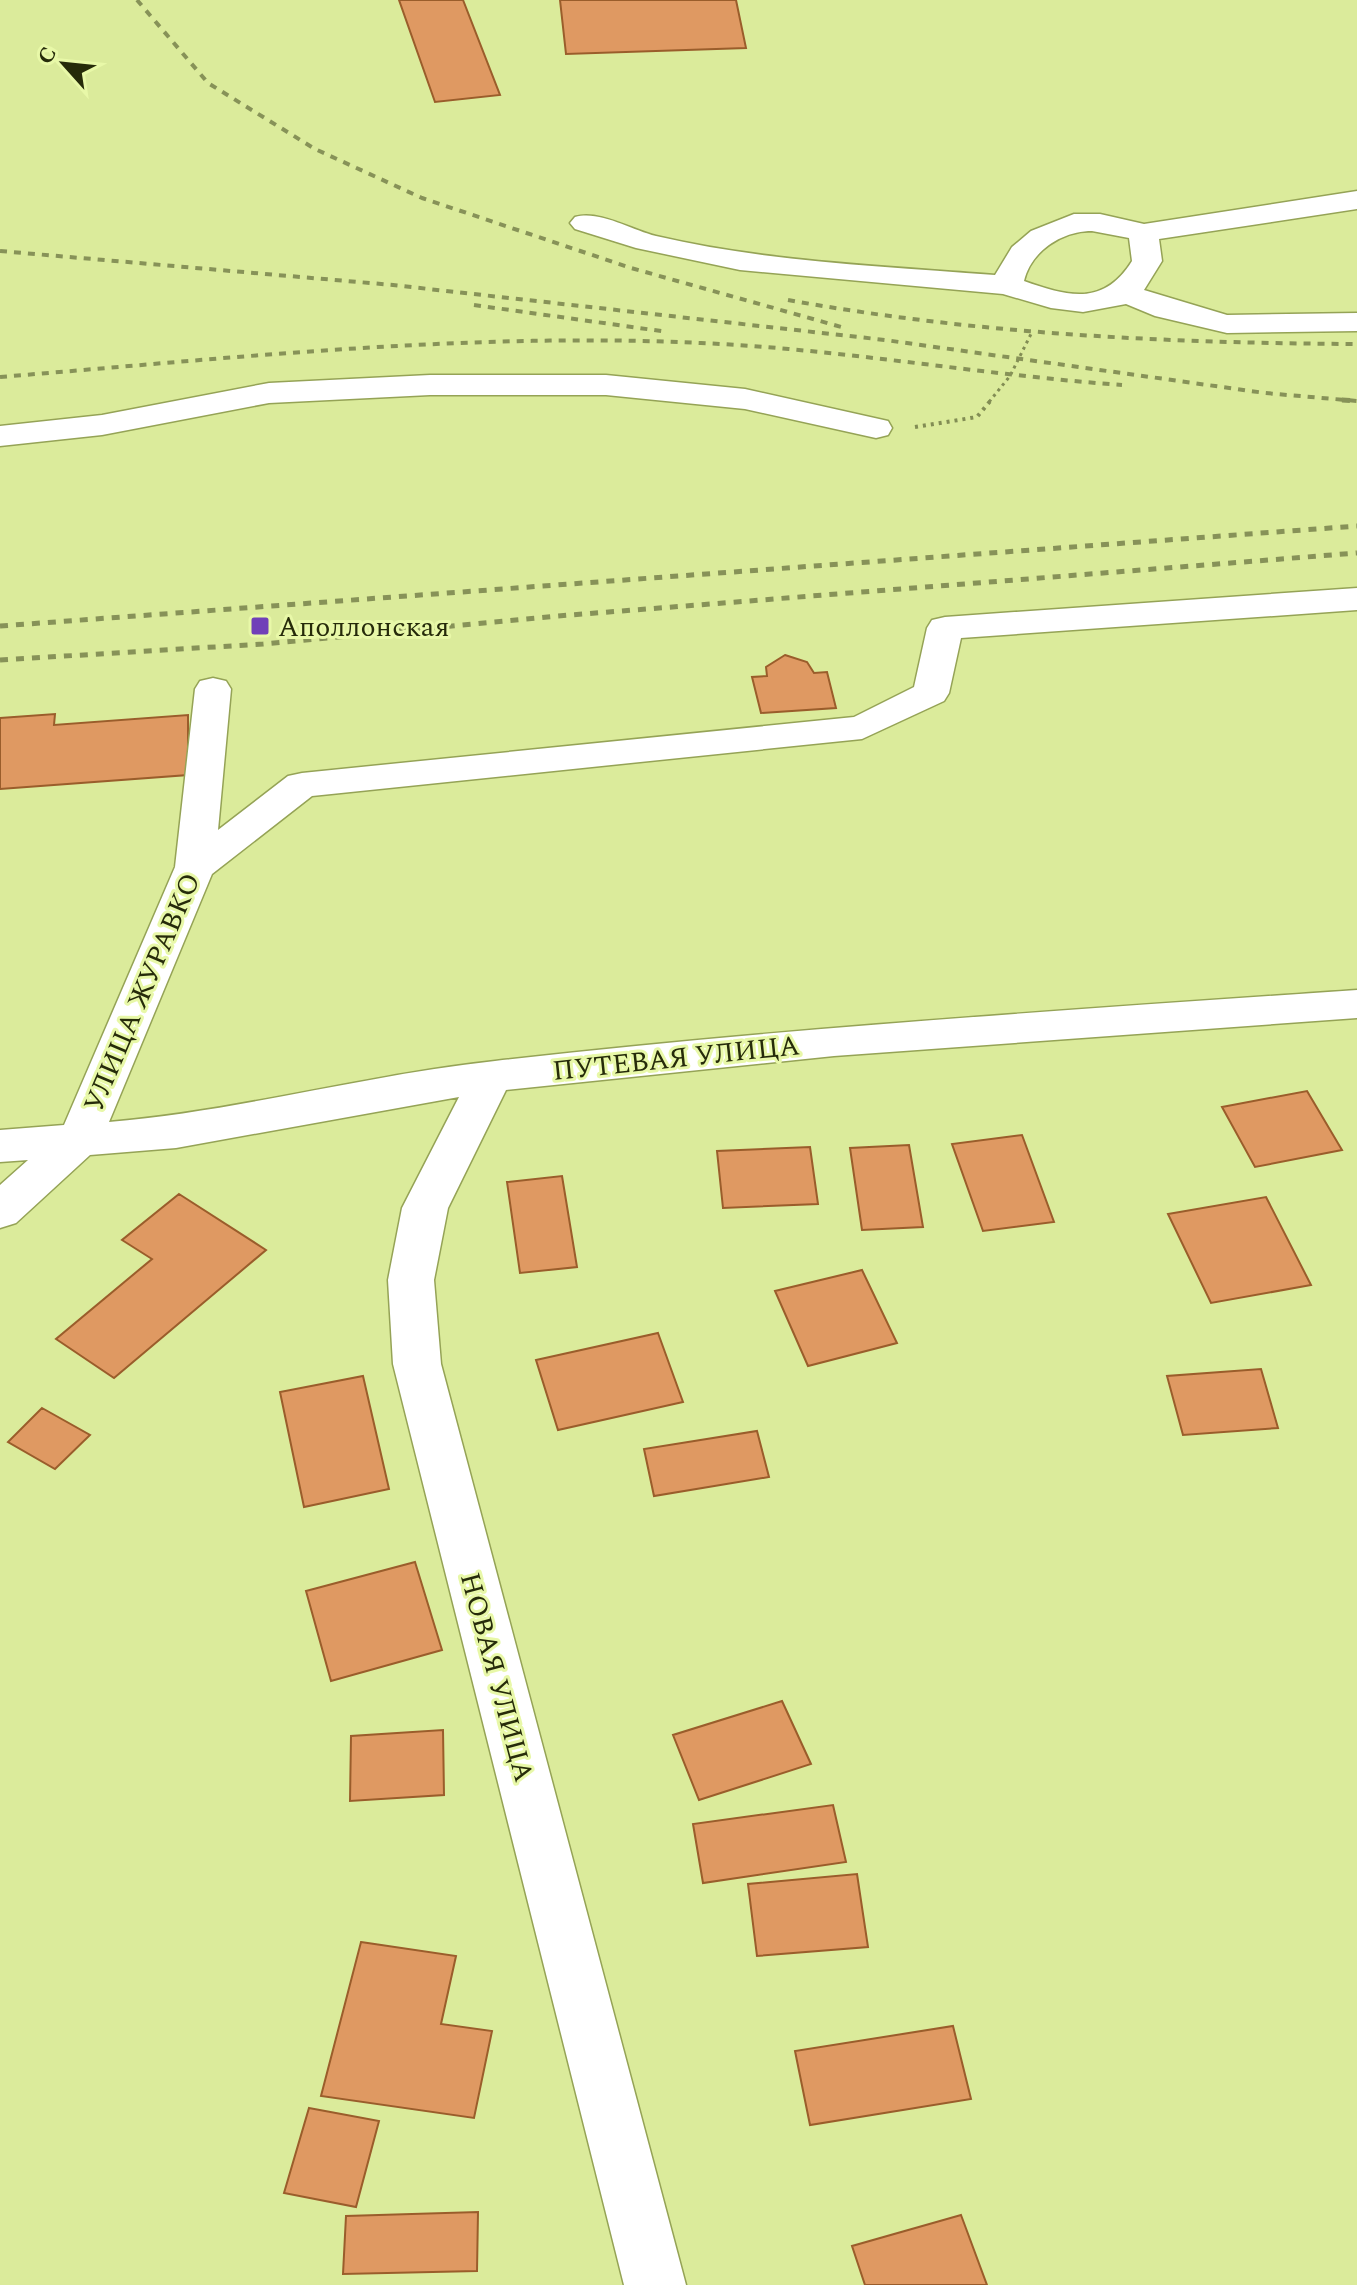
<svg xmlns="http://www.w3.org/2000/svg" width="1357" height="2285" font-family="Spectral,serif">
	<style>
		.building { fill: #df9962; stroke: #9a5d2b; stroke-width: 2 }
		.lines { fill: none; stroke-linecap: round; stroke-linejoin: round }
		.minor-casing { stroke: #95a356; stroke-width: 3 }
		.path-far1 { stroke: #828d54; stroke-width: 3; stroke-dasharray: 3 4; stroke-linecap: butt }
		.path { stroke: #828d54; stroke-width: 4; stroke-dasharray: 3 5; stroke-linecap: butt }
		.minor { fill: #fff; fill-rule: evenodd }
		.rail-far1 { stroke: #879258; stroke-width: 4; stroke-dasharray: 7 7; stroke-linecap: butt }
		.rail { stroke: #879258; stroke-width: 5; stroke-dasharray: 8 8; stroke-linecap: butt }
		.poi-dot { fill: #7040b8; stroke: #e8f8a8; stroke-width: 3 }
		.labels { text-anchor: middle; stroke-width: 6; stroke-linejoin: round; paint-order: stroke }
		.poi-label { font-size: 28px; fill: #262b0a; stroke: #e8f8a8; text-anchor: start }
		.street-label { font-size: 28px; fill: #262b0a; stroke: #e8f8a8 }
	</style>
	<rect width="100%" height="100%" fill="#dbeb9b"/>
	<path class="building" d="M399,0H463L500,95L435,102Z
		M560,0H736L746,48L566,54Z
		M785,655L807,662L814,673L827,672L836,708L761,713L752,677L767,676L766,667Z
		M55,714L54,725L188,715V775L0,789V718Z
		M1307,1091L1342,1150L1255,1167L1222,1107Z
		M1022,1135L1054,1222L983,1231L952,1144Z
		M909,1145L923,1227L862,1230L850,1148Z
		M810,1147L818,1204L723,1208L717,1151Z
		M562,1176L577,1267L520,1273L507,1182Z
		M179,1194L266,1250L114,1378L56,1339L152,1259L122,1240Z
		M1266,1197L1311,1285L1211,1303L1168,1214Z
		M862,1270L897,1343L808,1366L775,1291Z
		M658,1333L683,1402L558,1430L536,1360Z
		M1261,1369L1278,1428L1183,1435L1167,1376Z
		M363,1376L389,1489L304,1507L280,1392Z
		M42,1408L90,1435L55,1469L8,1442Z
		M757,1431L769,1477L654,1496L644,1449Z
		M415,1562L442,1650L331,1681L306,1591Z
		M782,1701L811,1764L699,1800L673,1735Z
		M443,1730L444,1795L350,1801L351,1736Z
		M833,1805L846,1862L703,1883L693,1824Z
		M857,1874L868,1947L757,1956L748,1884Z
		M361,1942L456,1956L441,2024L492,2031L474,2118L321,2096Z
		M953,2026L971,2099L810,2125L795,2051Z
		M309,2108L379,2121L356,2207L284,2193Z
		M478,2212L477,2271L343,2274L346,2216Z
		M961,2215L987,2285H865L852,2246Z"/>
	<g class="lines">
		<defs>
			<path id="minor" d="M1357,191V209L1159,239L1162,261L1144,290L1227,315L1357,313V331L1227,333L1155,316L1126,304L1083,312L1051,308L1003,294L740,270L636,248L575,229L570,223L575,217C600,210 631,230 656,236C767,262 882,266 995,275L1012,247L1031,231L1074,214H1100L1144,224ZM1092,231L1129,238L1132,261C1104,306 1069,297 1024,281C1031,251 1062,231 1092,231Z
				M430,375H606L745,389L888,421L892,428L888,435L876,438L745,409L606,395H430L269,403L102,435L0,446V426L102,415L269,383Z
				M1357,588V610L961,638L949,693L944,701L862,739L312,796L212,874L109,1122C239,1111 365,1075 495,1061C782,1028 1069,1010 1357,990V1018L834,1056L506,1090L448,1208L434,1280L441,1364L686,2285H624L393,1364L388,1280L402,1208L459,1097L176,1148L90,1155L16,1223L0,1228V1185L28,1160L0,1162V1130L64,1125L175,867L195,689L200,681L213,678L226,681L231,689L218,830L288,776L302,773L854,717L914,687L927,628L932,620L945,617Z"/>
		</defs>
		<use href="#minor" class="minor-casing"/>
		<path class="path-far1" d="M989,402L1010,376L1031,334"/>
		<path class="path" d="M915,427L977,417L991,400"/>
		<use href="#minor" class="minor"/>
		<path class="rail-far1" d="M137,0L208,83L315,149L422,198L631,268L845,328
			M0,251L393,285L885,340L1265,393L1357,401
			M788,300C977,334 1165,343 1357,344
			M474,305L668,332
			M0,377C233,358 467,332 701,343C842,349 981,375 1122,385"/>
		<path class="rail" d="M1342,400L1357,401
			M0,626L1357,526
			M0,660L263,644L558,616L1357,553"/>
	</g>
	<rect class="poi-dot" x="250" y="616" width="20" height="20" rx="4"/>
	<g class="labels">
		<g class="poi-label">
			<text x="278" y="636">Аполлонская</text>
		</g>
		<g class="street-label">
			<text transform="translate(141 992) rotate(-67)" y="10">УЛИЦА ЖУРАВКО</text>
			<text transform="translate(676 1057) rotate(-6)" y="10">ПУТЕВАЯ УЛИЦА</text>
			<text transform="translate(498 1677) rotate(75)" y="10">НОВАЯ УЛИЦА</text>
		</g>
	</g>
	<g transform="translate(64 64) rotate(297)" stroke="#e8f8a8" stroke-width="6" paint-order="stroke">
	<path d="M0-6L14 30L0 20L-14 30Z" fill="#262b0a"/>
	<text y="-12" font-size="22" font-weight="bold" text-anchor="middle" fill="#262b0a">С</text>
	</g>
</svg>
